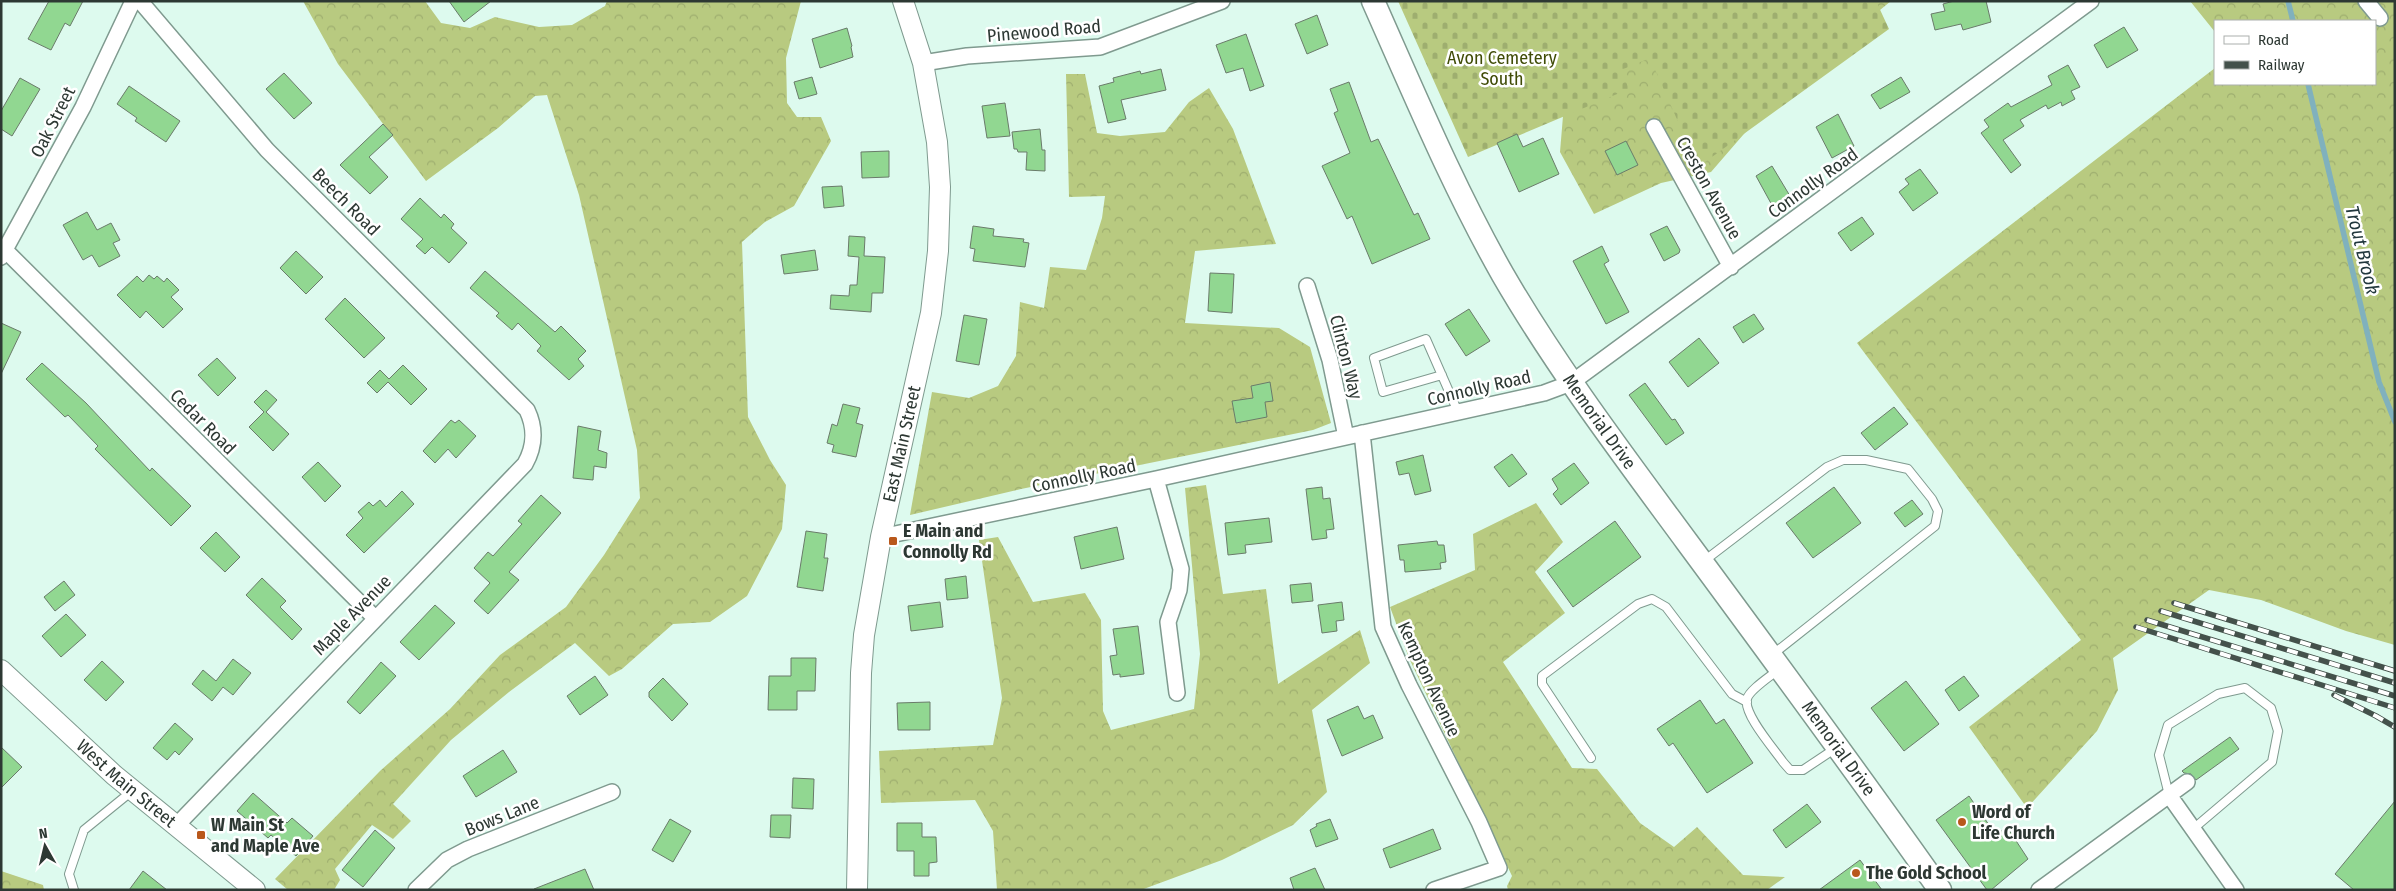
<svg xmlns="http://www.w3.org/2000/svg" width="2396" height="891" font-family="'Fira Sans Condensed',sans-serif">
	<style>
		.forest { fill: url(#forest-crowns) }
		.cemetery { fill: url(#cemetery-stones) }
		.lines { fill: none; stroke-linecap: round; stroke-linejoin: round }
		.stream { stroke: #80b1bd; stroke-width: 5.5 }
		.building { fill: #91d791; stroke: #6a7b6a }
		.service-casing { stroke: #7f9a8f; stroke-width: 10 }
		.minor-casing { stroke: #7f9a8f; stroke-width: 18 }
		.secondary-casing { stroke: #7f9a8f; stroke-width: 22 }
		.primary-casing { stroke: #7f9a8f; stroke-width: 25 }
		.service { stroke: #fff; stroke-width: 8 }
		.minor { stroke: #fff; stroke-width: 15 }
		.secondary { stroke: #fff; stroke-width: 20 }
		.primary { stroke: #fff; stroke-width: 22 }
		.rail-casing { stroke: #44514b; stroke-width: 5.5 }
		.rail { stroke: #fff; stroke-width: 4; stroke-dasharray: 11; stroke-linecap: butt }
		.poi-dot { fill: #b9581b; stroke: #fff; stroke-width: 2 }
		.labels { text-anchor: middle; stroke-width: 5; stroke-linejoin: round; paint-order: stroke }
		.street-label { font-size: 18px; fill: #2d3833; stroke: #fff }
		.park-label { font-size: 18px; fill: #404c07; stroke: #fff }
		.poi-label { font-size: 18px; font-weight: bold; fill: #2d3833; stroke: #fff; text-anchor: start }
		.water-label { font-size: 19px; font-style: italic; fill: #21373d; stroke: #fff }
	</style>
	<defs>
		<pattern id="forest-crowns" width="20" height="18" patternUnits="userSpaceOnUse" patternTransform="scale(1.25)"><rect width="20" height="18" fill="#b8ca80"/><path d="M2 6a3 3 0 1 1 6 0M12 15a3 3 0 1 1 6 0" fill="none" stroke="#9eae6f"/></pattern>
		<pattern id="cemetery-stones" width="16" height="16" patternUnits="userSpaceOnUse" patternTransform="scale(1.25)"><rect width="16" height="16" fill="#b8ca80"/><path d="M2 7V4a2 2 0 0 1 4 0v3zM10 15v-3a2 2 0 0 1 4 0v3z" fill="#9eae6f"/></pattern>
	</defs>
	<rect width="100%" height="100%" fill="#ddfaee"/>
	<path class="forest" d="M303,1H425L441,23L470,28L495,17L539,27L572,25L605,6L607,1H801L786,58L787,103L797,117H821L831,141L794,206L765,222L742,242L748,417L770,460L786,485L782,529L747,596L710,622L673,624L622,669L609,676L575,643L509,692L451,740L393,804L411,821L393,839L372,825L335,869L340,880L334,890H288L275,879L380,771L450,709L500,655L566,607L604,555L640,498L637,450L579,195L547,95L535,96L498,128L426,181L338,64Z
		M1731,1H1891L1781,91L1711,172L1661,183L1594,214L1560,152L1564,104Z
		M2190,1H2395V645L2346,631L2261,600L2209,590L2113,658L2118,690L2097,731L2027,808L1969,727L2081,640L1857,343L2215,68V84H2375V21H2215V32Z
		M1066,74H1085L1097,133L1120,136L1165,132L1189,102L1209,88L1233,129L1276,244L1195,251L1185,323L1279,328L1310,347L1331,423L1313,430L1021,489L910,515L932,392L969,398L998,386L1016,356L1020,302L1044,308L1050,267L1086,270L1102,218L1105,196L1069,197Z
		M1206,485L1223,594L1266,589L1278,684L1360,630L1370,663L1312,710L1327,792L1293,825L1222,860L1141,890H997L993,831L975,800L881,803L879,751L993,745L1002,698L979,540L998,537L1033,602L1085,593L1101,620L1103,711L1111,730L1194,709L1200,654L1185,488Z
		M1536,503L1563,542L1535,572L1565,613L1503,662L1572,768L1597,769L1640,823L1674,847L1697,827L1743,875L1785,877L1767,890H1508L1507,886L1512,876L1409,658L1390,607L1475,570L1473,534Z
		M1,871L43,885L44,890H1Z"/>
	<path class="cemetery" d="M1398,1H1876L1889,29L1698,167L1650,58L1621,70L1629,89L1468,157Z"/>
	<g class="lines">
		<path class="stream" d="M2288,1L2293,21
			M2308,84L2379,382L2395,422"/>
	</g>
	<path class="building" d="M49,1H83L70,26L65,23L51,50L28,39Z
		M449,1H491L464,22Z
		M1954,1H1986L1991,22L1963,30L1961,24L1935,30L1931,14L1945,11L1943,4Z
		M1317,15L1328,45L1307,54L1295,24Z
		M2124,27L2138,50L2107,68L2094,45Z
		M847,28L852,46L851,47L853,57L820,68L812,39Z
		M1246,34L1264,86L1250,91L1243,68L1226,73L1216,45Z
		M2068,65L2080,87L2071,91L2075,99L2062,106L2061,102L2048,109L2046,105L2020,120L2024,126L2003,140L2021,165L2011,173L1981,133L1989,127L1984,120L2008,103L2011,107L2052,85L2048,76Z
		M1161,69L1166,90L1121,100L1126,119L1108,123L1099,86L1114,82L1113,78L1140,71L1141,74Z
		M284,73L312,103L294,119L266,89Z
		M812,77L817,94L799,99L794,82Z
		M1901,77L1910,92L1880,109L1871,95Z
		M20,78L40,89L12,136L1,129V111Z
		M1349,82L1371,142L1378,139L1414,215L1418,213L1430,239L1372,264L1352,216L1347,219L1322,166L1350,153L1334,113L1338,111L1330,89Z
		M129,86L180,121L166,142L135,121L137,118L117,104Z
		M1005,103L1010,136L987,138L982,106Z
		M1838,114L1854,146L1832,158L1816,127Z
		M383,124L393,135L369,157L388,177L370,194L340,165Z
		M1040,129L1042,150H1045V171L1026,170L1027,152H1018L1017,149H1014L1012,132Z
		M1517,134L1523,147L1543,138L1559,174L1519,192L1497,143Z
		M1626,141L1638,165L1617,175L1605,151Z
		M889,151V177L862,178L861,152Z
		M1772,166L1790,196L1773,207L1756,176Z
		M1920,169L1938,193L1913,211L1899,192L1909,184L1905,179Z
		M842,186L844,206L824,208L822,187Z
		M420,198L441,218L444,214L454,224L451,228L467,243L449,263L432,247L425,254L416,246L423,239L401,219Z
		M87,212L97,230L111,223L120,240L113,243L120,256L99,267L92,255L83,260L63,225Z
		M1862,217L1874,234L1851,251L1838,233Z
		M973,226L994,229L993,236L1024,239L1023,242L1029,243L1025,267L973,261L975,249L970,248Z
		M1667,226L1680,250L1679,253L1664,261L1650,234Z
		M849,236L865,237L864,256L885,257L883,293H872L871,312L830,309L831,295L849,296L850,285H857L859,257L848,256Z
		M1602,246L1609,261L1604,264L1629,312L1606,324L1573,261Z
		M815,250L818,270L784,274L781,255Z
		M296,251L323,277L306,294L280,268Z
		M485,271L555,332L561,326L586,351L578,359L584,366L569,380L537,351L541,346L518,323L512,330L496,316L499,313L470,288Z
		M1210,273L1234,274L1232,313L1208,311Z
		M149,275L154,279L157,276L164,282L167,278L179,290L171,297L183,309L163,328L146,311L140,318L117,295L137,276L143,282Z
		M345,298L385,338L364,358L325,319Z
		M1469,309L1490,341L1466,356L1445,324Z
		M1754,314L1764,329L1743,343L1733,327Z
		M964,315L987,319L979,365L956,361Z
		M1,323L21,332L1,374Z
		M1699,338L1719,363L1688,387L1669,362Z
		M217,358L236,378L218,396L198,375Z
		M42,363L86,403L150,471L152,468L191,506L171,526L95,449L98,446L68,415L65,417L26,379Z
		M403,365L427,389L411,405L388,382L377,393L367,383L380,370L389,379Z
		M1270,382L1273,401L1265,402L1267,417L1236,423L1232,401L1253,398L1251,386Z
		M1645,383L1672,420L1675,419L1684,433L1666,445L1629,395Z
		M266,390L277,400L266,412L289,434L273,451L249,427L264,412L254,402Z
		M843,404L860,408L856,423L863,425L856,457L832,452L834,445L827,443L832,424L837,426Z
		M1894,407L1908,424L1875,450L1861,433Z
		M451,420L455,423L459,420L476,436L456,458L448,449L435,463L423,451Z
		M578,426L601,431L598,450L607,453L606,468L594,466L593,480L573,478Z
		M1512,454L1527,474L1509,487L1494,467Z
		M1423,455L1431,491L1415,495L1409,473L1399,475L1396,462Z
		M318,462L341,486L325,502L302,477Z
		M1574,463L1589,483L1561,505L1553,494L1558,489L1552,479Z
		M1322,487L1323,499L1330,498L1334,529L1326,530L1327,538L1312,540L1306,489Z
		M1834,487L1861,523L1813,558L1786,523Z
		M402,491L414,504L364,553L346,535L363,518L358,512L369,502L373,506L380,500L386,507Z
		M541,495L561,513L509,572L519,580L488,614L474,601L490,583L474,568L488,552L493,556L522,524L518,521Z
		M1912,500L1923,514L1905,527L1894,513Z
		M1269,518L1272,542L1245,545L1246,553L1228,555L1225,523Z
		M1615,521L1641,557L1573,607L1547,571Z
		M1117,527L1124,559L1081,569L1074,537Z
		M806,531L827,534L824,558H828L823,591L797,587Z
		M216,532L240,557L225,572L200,548Z
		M1437,541L1438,545H1444L1446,562L1440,563L1441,569L1405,572L1404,560H1400L1398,545Z
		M966,576L968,598L947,600L945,579Z
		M262,578L286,601L280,607L302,629L292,640L246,595Z
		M64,581L75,595L55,611L44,597Z
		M1311,583L1313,601L1292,603L1290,585Z
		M940,602L943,627L911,631L908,606Z
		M1342,602L1344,620L1336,621L1337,631L1322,633L1318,605Z
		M435,605L455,623L419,660L400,642Z
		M66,614L86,635L61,657L42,636Z
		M1138,626L1144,674L1120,677V674L1113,675L1110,656L1117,655L1113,629Z
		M791,658H816L815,691H797V710H768L769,676H791Z
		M233,659L251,673L233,695L223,687L212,701L192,684L203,670L216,681Z
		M102,661L124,682L106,701L84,680Z
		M381,662L396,676L360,714L347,702Z
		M595,676L608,695L580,715L567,696Z
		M1964,676L1979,696L1959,711L1945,690Z
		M663,678L688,704L672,721L649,697V692Z
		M1906,681L1939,724L1904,751L1871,708Z
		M1700,700L1716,724L1724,719L1753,763L1707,793L1673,743L1669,746L1657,729Z
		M930,702V730H898L897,703Z
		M1358,706L1364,719L1373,715L1383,738L1342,756L1327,720Z
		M175,723L193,739L179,755L175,751L167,760L153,748Z
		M2230,737L2239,749L2196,780L2191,774L2184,773L2182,771Z
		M1,747L22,767L1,788Z
		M503,750L517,772L476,797L463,776Z
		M793,778L814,779L813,809L792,808Z
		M253,793L287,823L292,818L313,836L296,856L271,835L268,838L237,811Z
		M1969,796L1996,835L2007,827L2028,859L1991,890H1987L1936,820Z
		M2395,801V890H2354L2335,874Z
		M1807,804L1821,822L1786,848L1773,830Z
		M771,815H791L790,838L770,837Z
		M670,819L691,831L673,862L652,850Z
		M1330,819L1338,839L1316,847L1310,830L1317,826L1316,824Z
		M897,823H922V837H936L937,862L929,863V876H914V851H897Z
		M1433,829L1441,849L1390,868L1383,849Z
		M375,830L395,848L363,887L342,870Z
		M1860,860L1882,890H1819Z
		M1315,868L1325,890H1294L1290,878Z
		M585,869L594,890H534V889Z
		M143,871L167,890H129Z"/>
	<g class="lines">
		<defs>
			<path id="service" d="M1442,375L1383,392L1374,358L1426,339L1458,412
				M1704,561L1827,467L1843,460H1866L1908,469L1932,499L1938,511L1935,526L1772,655
				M1778,670C1771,676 1749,690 1747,699C1743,714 1774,749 1783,762L1790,770H1803L1836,748
				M1591,758L1542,684V676L1638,604L1652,599L1666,607L1732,694L1747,702
				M2169,795L2159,755L2168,725L2218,694L2245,688L2271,708L2278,731L2272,762L2193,829
				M74,890L69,874L84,830L132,791"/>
			<path id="minor" d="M140,1L267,150L527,410C536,429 535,446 525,464L176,826
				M2366,1L2380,18
				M923,63L967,56L1100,47L1222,1
				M1654,127L1731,267
				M6,251L375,618
				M1,257L83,107L133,1
				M1307,286L1330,360L1346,437
				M1362,433L1383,627L1409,685L1479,822L1499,868L1434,890
				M1156,479L1181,569L1179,590L1168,622L1177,693
				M881,537L1156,479L1544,393L1571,383L2091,1
				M2169,795L2236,890
				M416,890L447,860L468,849L612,792
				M2039,890L2187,782"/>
			<g id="secondary">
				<path id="s1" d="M1,670L114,775L255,890"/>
				<path id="s2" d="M857,890L861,673L864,635L881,537L931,313L938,251L940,187L937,142L923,63L903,1"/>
			</g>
			<g id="primary">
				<path id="s3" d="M1373,1C1414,93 1453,187 1503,275C1557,368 1623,455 1687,542C1772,657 1857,772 1940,890"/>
			</g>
		</defs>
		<use href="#service" class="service-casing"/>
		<use href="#minor" class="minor-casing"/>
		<use href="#secondary" class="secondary-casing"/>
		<use href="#primary" class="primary-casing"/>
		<use href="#service" class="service"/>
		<use href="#minor" class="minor"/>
		<use href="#secondary" class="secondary"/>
		<use href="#primary" class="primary"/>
		<defs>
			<path id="rail" d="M2174,603L2395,671
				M2161,611L2395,683
				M2147,620L2395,696
				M2136,627L2395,708
				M2334,695L2376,716L2395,727"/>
		</defs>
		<use href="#rail" class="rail-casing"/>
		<use href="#rail" class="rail"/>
	</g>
	<g class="poi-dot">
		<rect x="888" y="536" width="10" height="10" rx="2.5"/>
		<circle cx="1962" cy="822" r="5"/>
		<rect x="196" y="830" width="10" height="10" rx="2.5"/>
		<circle cx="1856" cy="873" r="5"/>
	</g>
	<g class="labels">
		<g class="street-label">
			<text transform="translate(1044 31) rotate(-5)" y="6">Pinewood Road</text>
			<text transform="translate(53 122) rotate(-63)" y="6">Oak Street</text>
			<text transform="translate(1813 183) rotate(-36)" y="6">Connolly Road</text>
			<text transform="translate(1709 188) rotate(61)" y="6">Creston Avenue</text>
			<text transform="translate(346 202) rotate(45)" y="6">Beech Road</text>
			<text transform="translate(1346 357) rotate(76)" y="6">Clinton Way</text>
			<text transform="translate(1479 388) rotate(-13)" y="6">Connolly Road</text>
			<text dy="6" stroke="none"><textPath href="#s3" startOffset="479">Memorial Drive</textPath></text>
			<text transform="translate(203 422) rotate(45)" y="6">Cedar Road</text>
			<text dy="6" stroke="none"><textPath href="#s2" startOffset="450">East Main Street</textPath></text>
			<text transform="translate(1084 476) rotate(-12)" y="6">Connolly Road</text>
			<text transform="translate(352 615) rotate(-46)" y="6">Maple Avenue</text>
			<text transform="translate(1429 679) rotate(65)" y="6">Kempton Avenue</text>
			<text dy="6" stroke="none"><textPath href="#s3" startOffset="884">Memorial Drive</textPath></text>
			<text dy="6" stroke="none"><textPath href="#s1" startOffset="169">West Main Street</textPath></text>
			<text transform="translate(502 816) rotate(-22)" y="6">Bows Lane</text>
		</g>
		<g class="park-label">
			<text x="1502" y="64">Avon Cemetery<tspan x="1502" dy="21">South</tspan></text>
		</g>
		<g class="poi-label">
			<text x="903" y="537">E Main and<tspan x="903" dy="21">Connolly Rd</tspan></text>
			<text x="1972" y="818">Word of<tspan x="1972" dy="21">Life Church</tspan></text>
			<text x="211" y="831">W Main St<tspan x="211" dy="21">and Maple Ave</tspan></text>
			<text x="1866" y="879">The Gold School</text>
		</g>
		<g class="water-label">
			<text transform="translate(2363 250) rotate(76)" y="7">Trout Brook</text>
		</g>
	</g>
	<rect width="2396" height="891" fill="none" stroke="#2d3833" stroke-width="5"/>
	<rect x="2214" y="20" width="162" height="65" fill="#ffffff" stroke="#abafad"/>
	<rect x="2224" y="36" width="25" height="8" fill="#ffffff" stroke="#abafad"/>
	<text x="2258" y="45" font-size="15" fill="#2d3833">Road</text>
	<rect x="2224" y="61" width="25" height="8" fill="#44514b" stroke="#abafad"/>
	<text x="2258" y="70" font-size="15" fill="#2d3833">Railway</text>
	<g transform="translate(45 846) rotate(352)" stroke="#ffffff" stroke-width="4" paint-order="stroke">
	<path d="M0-4L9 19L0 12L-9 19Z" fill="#2d3833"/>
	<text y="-8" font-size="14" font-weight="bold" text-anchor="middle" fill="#2d3833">N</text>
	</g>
</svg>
